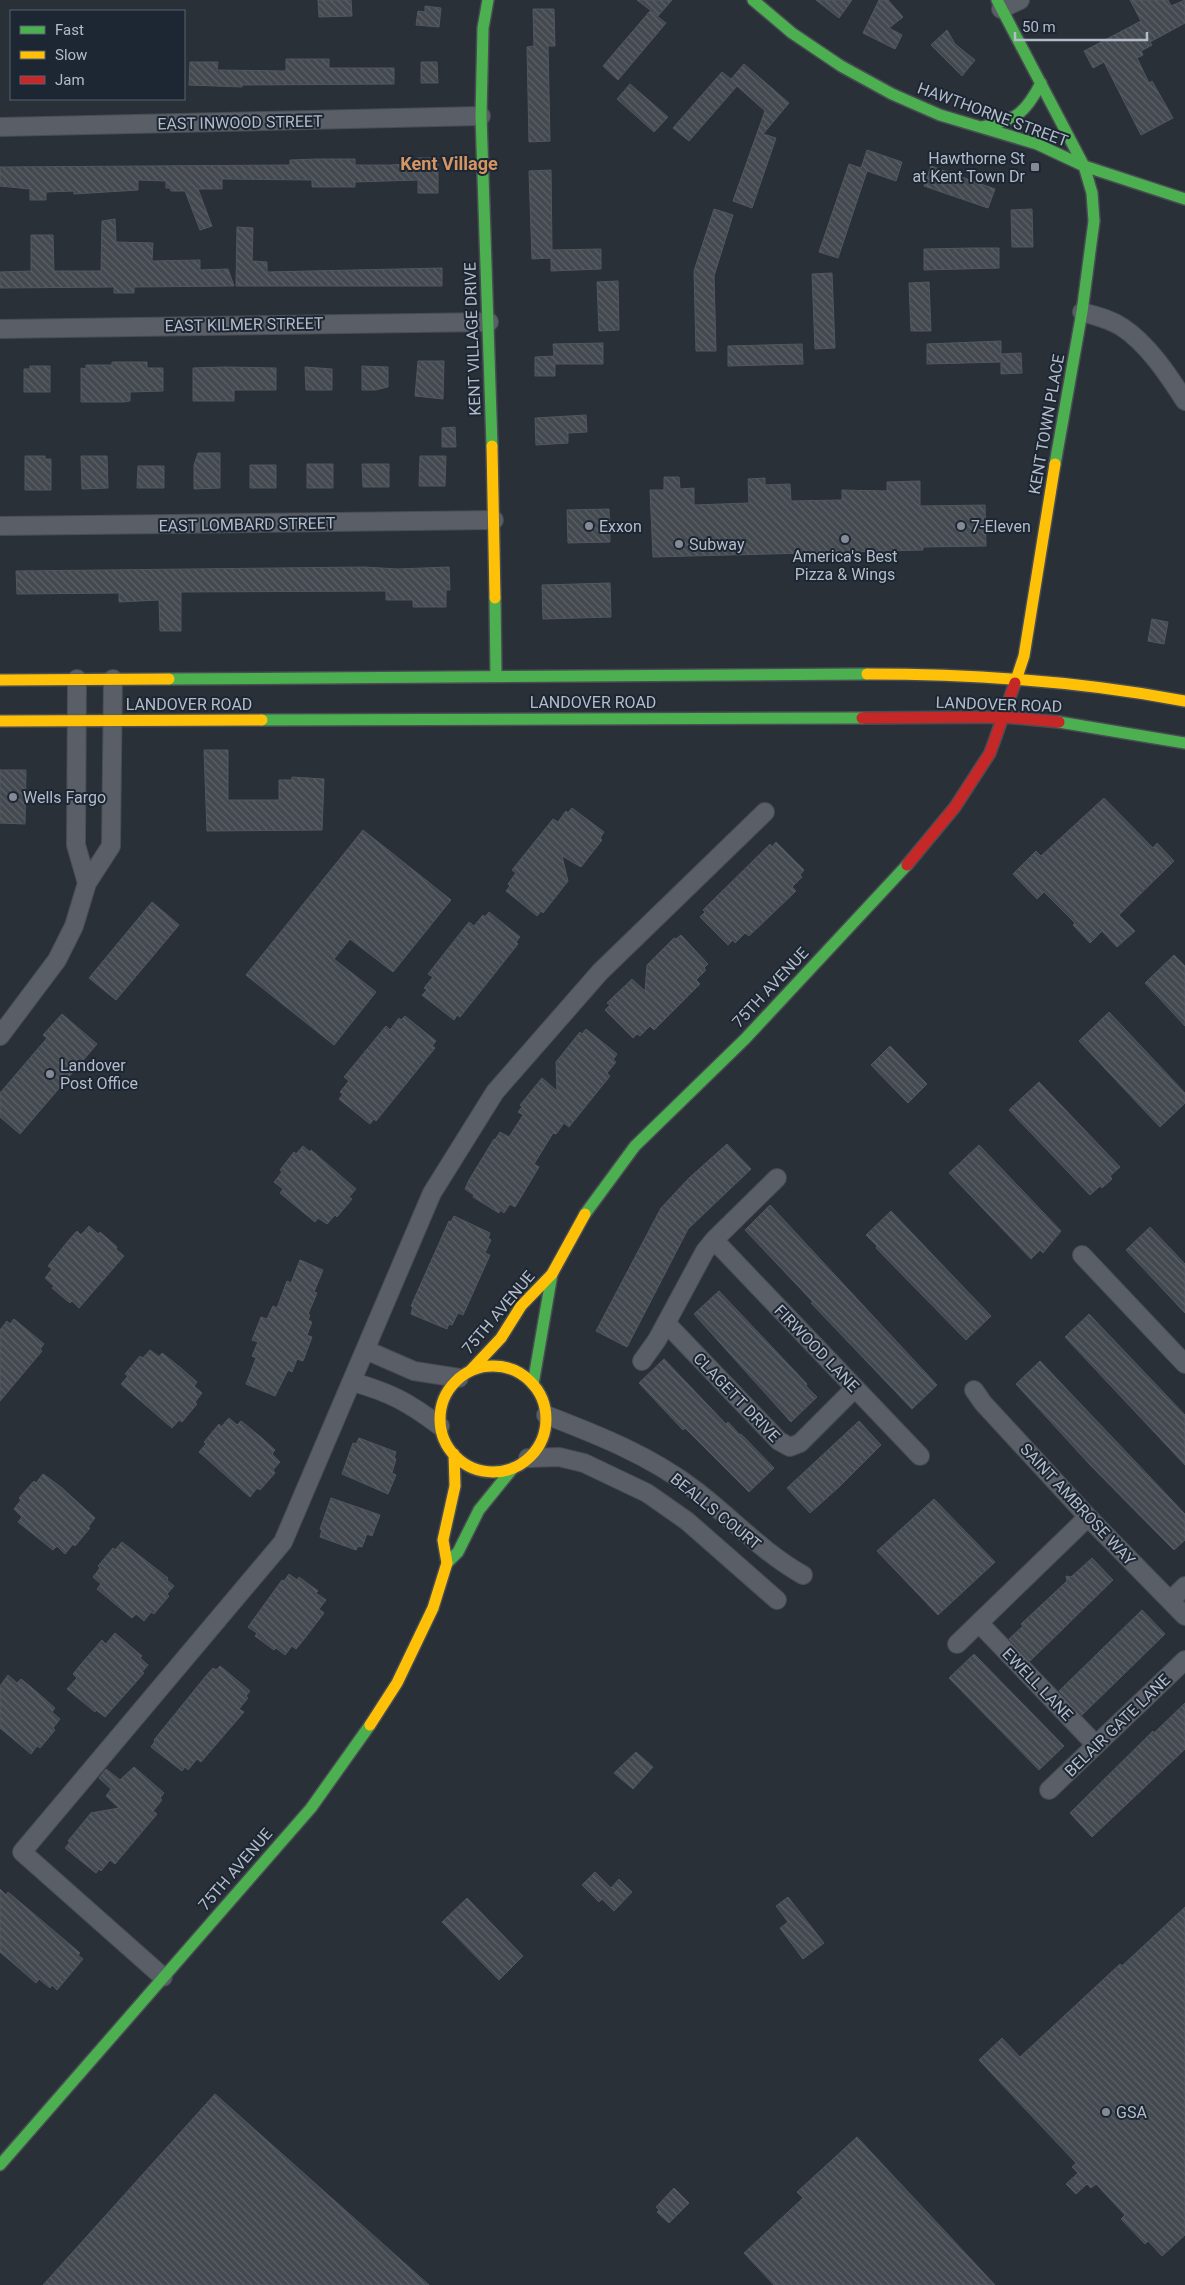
<svg xmlns="http://www.w3.org/2000/svg" width="1185" height="2285" font-family="Roboto,sans-serif">
	<style>
		.building { fill: url(#building-back-hatch); stroke: #52575f }
		.lines { fill: none; stroke-linecap: round; stroke-linejoin: round }
		.street-casing { stroke: #484c53; stroke-width: 20 }
		.fast-casing { stroke: #484c53; stroke-width: 14 }
		.slow-casing { stroke: #484c53; stroke-width: 14 }
		.jam-casing { stroke: #484c53; stroke-width: 14 }
		.street { stroke: #5a5e66; stroke-width: 18 }
		.fast { stroke: #4caf50; stroke-width: 11 }
		.slow { stroke: #ffc107; stroke-width: 11 }
		.jam { stroke: #c62828; stroke-width: 11 }
		.poi-dot { fill: #848b96; stroke: #1d2633; stroke-width: 2 }
		.labels { text-anchor: middle; stroke-width: 4; stroke-linejoin: round; paint-order: stroke }
		.street-label { font-size: 16px; fill: #b4bcc9; stroke: #1d2633 }
		.poi-label { font-size: 16px; fill: #b4bcc9; stroke: #1d2633; text-anchor: start }
		.neighbourhood-label { font-size: 18px; font-weight: bold; fill: #d59563; stroke: #1d2633 }
	</style>
	<defs>
		<pattern id="building-back-hatch" width="6" height="6" patternUnits="userSpaceOnUse" patternTransform="scale(1.25)"><rect width="6" height="6" fill="#444950"/><path d="M-1 5l2 2M0 0l6 6M5-1l2 2" fill="none" stroke="#5d6168"/></pattern>
	</defs>
	<rect width="100%" height="100%" fill="#2a3038"/>
	<path class="building" d="M318,0H351L352,16L319,17Z
		M637,0H672L658,16Z
		M816,0H852L839,18Z
		M879,0H888L903,17L889,28L902,35L895,49L863,33Z
		M1130,0H1168L1171,6L1185,0V23L1150,42L1152,45L1141,51L1143,55L1137,58L1149,83L1152,81L1173,118L1141,135L1104,62L1093,68L1084,51L1141,21Z
		M425,6L441,8L439,27L416,25L418,11L425,12Z
		M533,9H554L555,46H548L550,141L529,142L527,47L534,46Z
		M650,11L666,23L618,80L603,66Z
		M947,30L955,44L975,60L962,76L931,45Z
		M286,59H329V68H394V84L242,85V87L189,85L190,62H218L217,70L286,71Z
		M421,62H437L438,83H421Z
		M744,64L789,103L763,134L776,138L752,208L733,201L765,111L737,86L689,141L673,128L722,72L731,79Z
		M630,84L668,117L654,132L617,99Z
		M867,150L902,162L896,181L867,171L838,258L819,252L849,164L861,168Z
		M417,158H438V193H418V180L355,182V187H312V180L222,179V189H198L212,226L200,230L185,191H171L170,188H166V181L138,180V190L74,194V191L46,192V200H30V189L0,186V167L290,165V160L317,159H355V165H391L417,163Z
		M931,166L995,189L988,208L924,186Z
		M551,170L552,250L601,249V269L551,271V258L532,259L529,171Z
		M714,209L733,215L714,276L716,351H696L694,271Z
		M1032,209L1033,247H1012L1011,210Z
		M115,219L116,242L153,243L152,261L200,260V270L228,269L234,286L134,287V293H114V287L0,288V272L31,271V235H53L54,271H101L102,221Z
		M237,227L253,228L252,261L267,262V272L442,268V286H236Z
		M974,248H999V268L924,270V249Z
		M832,273L835,348L815,349L812,274Z
		M618,281L619,330L599,331L597,282Z
		M929,282L931,331H911L909,283Z
		M1001,341V354L1021,353L1022,373L1001,374V362L927,364V344Z
		M603,343V364H555V376H535V357L554,356L553,344Z
		M802,344L803,364L728,366V346Z
		M418,361H444L443,399L415,396Z
		M112,362H147V368H163V391L130,392V401L123,402H81V368L86,369V365H112Z
		M30,366H50V392H24V369H30Z
		M362,366L388,367V387L375,390H362Z
		M225,367L276,368V390H234V401H193V368Z
		M305,367L332,369V390H306Z
		M586,415L587,432L568,433V443L536,445L535,418Z
		M455,427L456,447H442V428Z
		M198,453H220V488L194,489V465Z
		M25,456H45V459H51V490H25Z
		M81,456H107L108,488L82,489Z
		M420,456H446L445,486H419Z
		M307,464H333V488H307Z
		M362,464H389V487H363Z
		M250,465H276V488H250Z
		M138,466H164V488H137Z
		M664,477H679L680,489L694,488V505L749,503L748,479L765,478V485L790,484L791,501L842,500V490L887,491V482L920,481V506L985,505L986,546L923,547V550L653,557L650,490H664Z
		M609,509L610,542L568,543L567,510Z
		M364,567L398,569L449,567L450,590H446V607H413V600H386V591L181,592V631H160L159,600L119,602V593L17,594L16,571Z
		M610,583L611,617L543,619L542,585Z
		M1152,619L1168,622L1164,644L1148,641Z
		M204,750H228V800H279V780H292V777L324,779L322,830L207,831Z
		M0,770H26L25,824L0,823Z
		M1104,798L1153,848L1157,843L1174,861L1119,915L1135,931L1117,947L1102,931L1090,943L1073,925L1075,923L1044,892L1037,899L1013,874L1036,851L1041,856Z
		M572,808L604,832L600,838L602,840L581,867L562,856L568,881L543,913L541,911L537,916L506,891L510,886L508,884L516,873L512,870L553,819L558,822L566,811L568,813Z
		M363,830L451,900L393,972L350,939L334,959L376,992L334,1045L246,975Z
		M776,842L804,870L800,875L802,877L792,887L796,891L749,936L745,933L735,943L733,940L728,945L700,917L705,912L703,910L770,844L772,847Z
		M152,902L179,925L116,1000L89,978Z
		M489,912L520,937L516,942L518,944L460,1017L457,1015L454,1020L422,995L427,990L424,988L433,977L428,974L469,922L474,926L483,915L485,917Z
		M681,935L708,964L704,968L706,970L696,980L700,984L654,1030L650,1026L640,1036L637,1034L633,1038L605,1010L610,1005L607,1003L632,979L645,991L647,965L674,938L676,939Z
		M1174,955L1185,966V1026L1145,983Z
		M1109,1012L1185,1093V1103L1160,1127L1079,1041Z
		M62,1014L97,1044L20,1134L0,1117V1093L47,1038L43,1035Z
		M405,1016L436,1041L432,1046L435,1048L376,1121L374,1119L370,1124L339,1099L343,1094L340,1092L349,1081L344,1077L386,1026L390,1030L399,1018L401,1020Z
		M586,1029L617,1054L613,1060L616,1062L607,1073L610,1076L569,1127L564,1123L556,1134L553,1133L534,1164L539,1167L515,1207L510,1204L504,1213L500,1210L499,1213L473,1197L474,1195L465,1189L469,1180L494,1139L495,1140L500,1132L509,1137L523,1115L518,1112L522,1107L520,1105L542,1078L557,1091L556,1062L580,1032L582,1034Z
		M890,1046L927,1084L908,1103L871,1065Z
		M1039,1082L1120,1167L1110,1176L1112,1179L1102,1188L1100,1186L1090,1195L1009,1110Z
		M727,1144L751,1169L688,1229L627,1347L596,1331L661,1208L689,1178Z
		M979,1145L1061,1231L1043,1253L1040,1250L1031,1259L949,1173Z
		M303,1146L310,1152L311,1150L356,1189L349,1197L352,1199L337,1217L335,1215L327,1224L318,1218L315,1222L280,1193L283,1189L274,1182L282,1172L280,1170L294,1152L296,1154Z
		M770,1205L937,1385L912,1409L811,1303L813,1302L745,1230Z
		M891,1211L991,1316L966,1340L876,1248L877,1246L866,1235Z
		M454,1216L490,1233L488,1238L491,1240L485,1253L490,1255L463,1315L458,1313L452,1325L449,1324L447,1329L411,1314L413,1307L411,1306L449,1221L451,1222Z
		M89,1226L98,1234L100,1232L117,1247L116,1249L124,1256L79,1308L72,1301L70,1303L52,1288L54,1286L45,1278L52,1269L48,1266L68,1241L77,1231L81,1235Z
		M1150,1227L1185,1264V1313L1126,1250Z
		M300,1260L323,1270L314,1292L317,1293L308,1314L310,1315L308,1320L312,1322L307,1335L312,1337L303,1361L297,1359L292,1372L288,1370L275,1396L246,1384L256,1358L252,1356L258,1342L252,1340L261,1317L267,1319L273,1306L277,1308L287,1281L291,1283Z
		M719,1291L807,1384L806,1386L817,1397L791,1422L694,1314Z
		M1089,1314L1185,1415V1465L1065,1337Z
		M14,1319L44,1344L40,1349L42,1351L0,1401V1330L7,1321L10,1324Z
		M150,1350L159,1357L162,1353L181,1368L197,1382L194,1386L202,1393L195,1402L197,1404L182,1422L179,1420L172,1428L121,1384L128,1376L125,1374L140,1356L143,1358Z
		M664,1359L726,1424L728,1422L740,1435L741,1434L774,1468L749,1492L685,1428L683,1430L639,1383Z
		M1040,1361L1185,1514V1540L1174,1550L1092,1467L1016,1384Z
		M229,1418L237,1425L241,1421L262,1438L275,1450L272,1454L280,1462L273,1470L275,1473L260,1490L257,1488L250,1497L199,1452L206,1444L204,1442L219,1424L221,1427Z
		M859,1421L881,1445L839,1487L810,1513L787,1488Z
		M359,1438L396,1452L394,1458L396,1459L392,1473L396,1475L388,1494L342,1474L353,1443L356,1444Z
		M43,1474L61,1487L95,1518L88,1527L90,1528L75,1546L73,1544L65,1554L57,1546L53,1550L18,1522L22,1517L14,1509L21,1500L19,1498L34,1481L36,1483Z
		M331,1498L380,1515L372,1536L367,1534L362,1547L358,1546L356,1550L320,1537L322,1530L320,1529Z
		M934,1499L995,1562L938,1615L877,1551Z
		M122,1542L168,1578L167,1580L174,1586L167,1594L169,1596L154,1614L151,1612L144,1621L136,1614L132,1618L97,1589L101,1584L93,1577L100,1568L98,1566L113,1548L115,1550Z
		M1092,1558L1113,1580L1030,1661L1009,1639L1023,1626L1021,1624L1067,1581L1066,1576L1071,1577Z
		M289,1574L297,1580L299,1577L318,1591L316,1593L326,1600L319,1609L324,1613L305,1638L296,1649L292,1646L285,1655L276,1648L274,1650L255,1636L257,1633L248,1627L282,1580L284,1581Z
		M1142,1610L1165,1634L1082,1715L1059,1691Z
		M115,1633L142,1656L140,1658L148,1665L142,1672L144,1673L105,1717L96,1710L95,1712L67,1689L77,1678L73,1674L81,1664L102,1640L106,1644Z
		M974,1654L1064,1746L1039,1770L949,1678Z
		M220,1666L250,1691L246,1696L248,1698L239,1709L244,1712L201,1762L197,1759L188,1770L185,1767L182,1771L151,1747L155,1741L154,1740L205,1677L213,1668L216,1670Z
		M8,1675L17,1683L21,1679L31,1687L55,1708L52,1712L60,1719L53,1728L55,1730L40,1748L37,1746L31,1754L0,1728V1686Z
		M1185,1703V1749L1092,1837L1070,1813L1153,1731L1154,1733Z
		M636,1752L653,1767L633,1789L614,1773Z
		M134,1767L164,1793L160,1798L162,1800L153,1811L157,1814L115,1864L110,1860L101,1871L99,1869L96,1873L65,1848L70,1842L68,1841L91,1813L119,1808L106,1796L111,1789L99,1778L106,1769L120,1780Z
		M595,1872L611,1888L619,1879L632,1892L614,1911L602,1899L599,1902L582,1885Z
		M0,1889L6,1895L8,1892L80,1953L78,1955L83,1959L57,1990L52,1985L50,1988L39,1979L36,1983L0,1952Z
		M788,1897L824,1943L803,1959L780,1928L788,1922L776,1906Z
		M467,1898L523,1956L499,1980L442,1922Z
		M1185,1907V2235L1162,2256L1148,2241L1145,2244L1121,2219L1125,2215L1096,2184L1091,2188L1087,2184L1076,2194L1066,2184L1078,2173L1072,2167L1076,2163L979,2060L1002,2038L1020,2057L1120,1964L1122,1966Z
		M215,2094L429,2285H43Z
		M857,2137L995,2285H774L744,2253L803,2198L797,2192Z
		M674,2188L689,2203L669,2223L657,2212L659,2210L656,2207Z"/>
	<g class="lines">
		<defs>
			<path id="street" d="M1001,9L1020,0
				M0,127L481,116
				M1082,312C1096,316 1110,319 1122,327C1148,344 1169,376 1185,401
				M0,329L489,322
				M0,526L494,520
				M77,679L76,845L87,883
				M0,1036L57,960L74,926L87,883L111,846L113,679
				M714,1240L920,1456
				M1082,1255L1185,1364
				M666,1323L779,1441L790,1447L800,1443L855,1388
				M366,1350L414,1371L459,1378
				M642,1361L657,1340L705,1251L714,1240L777,1178
				M353,1382C391,1393 408,1402 440,1426
				M974,1390L983,1403L1088,1517L1185,1616
				M546,1415C598,1435 651,1456 695,1490C732,1518 762,1552 803,1575
				M528,1458L559,1457L584,1463L647,1493L687,1521L777,1600
				M1170,1601L1185,1586
				M979,1623L1096,1745
				M957,1644L1088,1517
				M1049,1790L1185,1660
				M163,1977L22,1852L283,1542L432,1193L495,1092L600,972L765,812"/>
			<path id="fast" d="M488,0L483,28L481,116L492,446
				M753,0L792,33L841,66L892,94L940,115L1037,144L1084,166L1185,199
				M997,0L1084,166L1092,193L1094,221L1082,312L1055,464
				M982,127C1016,120 1025,114 1041,83
				M495,598L496,676
				M169,679L867,674
				M262,720L862,718
				M1059,722L1185,743
				M585,1214L635,1146L745,1039L907,865
				M533,1384L552,1274
				M447,1563L458,1552L479,1510L513,1468
				M0,2165L311,1808L370,1725"/>
			<path id="slow" d="M492,446L495,598
				M867,674C975,674 1079,681 1185,701
				M0,680L169,679
				M1015,683L1024,656L1055,464
				M0,721L262,720
				M440 1419a53 53 0 1 1 106 0a53 53 0 1 1-106 0Z
				M470,1371L501,1338L521,1306L552,1274L585,1214
				M370,1725L397,1683L433,1608L447,1563L443,1540L455,1486L454,1454"/>
			<path id="jam" d="M862,718L1004,717L1059,722
				M907,865L955,807L990,753L1015,683"/>
		</defs>
		<use href="#street" class="street-casing"/>
		<use href="#fast" class="fast-casing"/>
		<use href="#slow" class="slow-casing"/>
		<use href="#jam" class="jam-casing"/>
		<use href="#street" class="street"/>
		<use href="#fast" class="fast"/>
		<use href="#slow" class="slow"/>
		<use href="#jam" class="jam"/>
	</g>
	<g class="poi-dot">
		<rect x="1030" y="162" width="10" height="10" rx="2.5"/>
		<circle cx="589" cy="526" r="5"/>
		<circle cx="961" cy="526" r="5"/>
		<circle cx="845" cy="539" r="5"/>
		<circle cx="679" cy="544" r="5"/>
		<circle cx="13" cy="797" r="5"/>
		<circle cx="50" cy="1074" r="5"/>
		<circle cx="1106" cy="2112" r="5"/>
	</g>
	<g class="labels">
		<g class="street-label">
			<text transform="translate(993 114) rotate(20)" y="6">HAWTHORNE STREET</text>
			<text transform="translate(240 122) rotate(-1)" y="6">EAST INWOOD STREET</text>
			<text transform="translate(244 324) rotate(-1)" y="6">EAST KILMER STREET</text>
			<text transform="translate(472 339) rotate(-92)" y="6">KENT VILLAGE DRIVE</text>
			<text transform="translate(1046 424) rotate(-80)" y="6">KENT TOWN PLACE</text>
			<text transform="translate(247 524) rotate(-1)" y="6">EAST LOMBARD STREET</text>
			<text x="593" y="708">LANDOVER ROAD</text>
			<text x="189" y="710">LANDOVER ROAD</text>
			<text transform="translate(999 704) rotate(2)" y="6">LANDOVER ROAD</text>
			<text transform="translate(770 987) rotate(-47)" y="6">75TH AVENUE</text>
			<text transform="translate(498 1312) rotate(-50)" y="6">75TH AVENUE</text>
			<text transform="translate(817 1348) rotate(46)" y="6">FIRWOOD LANE</text>
			<text transform="translate(737 1397) rotate(46)" y="6">CLAGETT DRIVE</text>
			<text transform="translate(1078 1504) rotate(47)" y="6">SAINT AMBROSE WAY</text>
			<text transform="translate(716 1511) rotate(39)" y="6">BEALLS COURT</text>
			<text transform="translate(1038 1684) rotate(46)" y="6">EWELL LANE</text>
			<text transform="translate(1117 1725) rotate(-44)" y="6">BELAIR GATE LANE</text>
			<text transform="translate(235 1869) rotate(-49)" y="6">75TH AVENUE</text>
		</g>
		<g class="poi-label">
			<text x="1025" y="164" text-anchor="end">Hawthorne St<tspan x="1025" dy="18">at Kent Town Dr</tspan></text>
			<text x="599" y="532">Exxon</text>
			<text x="971" y="532">7-Eleven</text>
			<text x="689" y="550">Subway</text>
			<text x="845" y="562" text-anchor="middle">America's Best<tspan x="845" dy="18">Pizza &amp; Wings</tspan></text>
			<text x="23" y="803">Wells Fargo</text>
			<text x="60" y="1071">Landover<tspan x="60" dy="18">Post Office</tspan></text>
			<text x="1116" y="2118">GSA</text>
		</g>
		<g class="neighbourhood-label">
			<text x="449" y="170">Kent Village</text>
		</g>
	</g>
	<rect x="10" y="10" width="175" height="90" fill="#1d2633" stroke="#59626f"/>
	<rect x="20" y="26" width="25" height="8" fill="#4caf50" stroke="#59626f"/>
	<text x="55" y="35" font-size="15" fill="#b4bcc9">Fast</text>
	<rect x="20" y="51" width="25" height="8" fill="#ffc107" stroke="#59626f"/>
	<text x="55" y="60" font-size="15" fill="#b4bcc9">Slow</text>
	<rect x="20" y="76" width="25" height="8" fill="#c62828" stroke="#59626f"/>
	<text x="55" y="85" font-size="15" fill="#b4bcc9">Jam</text>
	<path d="M1015 32v8h132v-8" fill="none" stroke="#b4bcc9" stroke-width="2.5"/>
	<text x="1022" y="32" font-size="15" fill="#b4bcc9" stroke="#1d2633" stroke-width="4" paint-order="stroke">50 m</text>
</svg>
